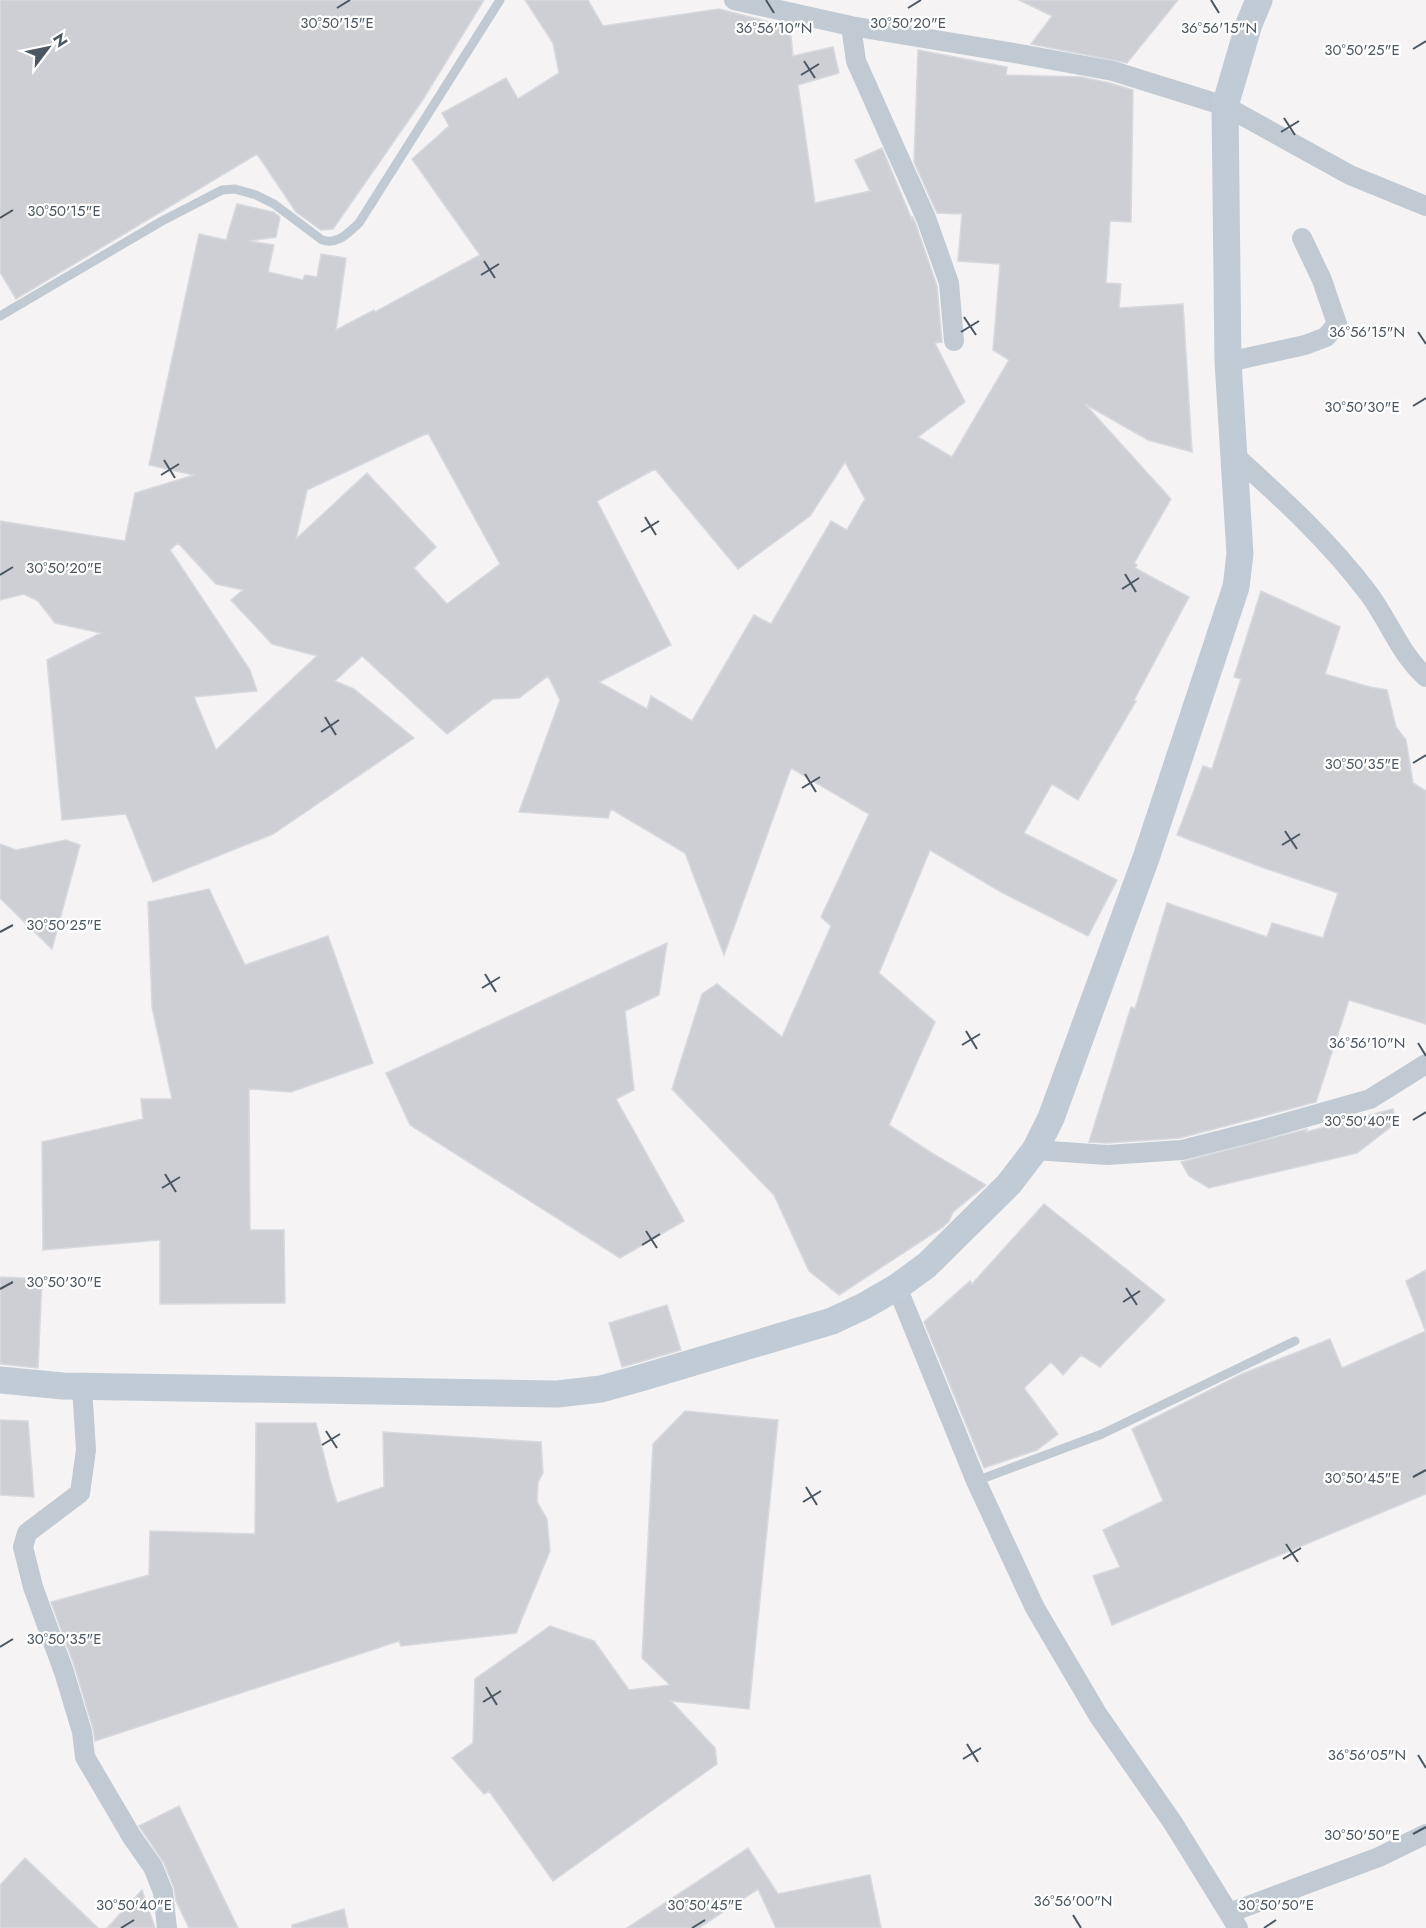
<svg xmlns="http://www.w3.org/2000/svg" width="1426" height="1928" font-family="Jost,sans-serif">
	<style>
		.building { fill: #cdcfd5; stroke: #d7d9de; stroke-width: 1.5; fill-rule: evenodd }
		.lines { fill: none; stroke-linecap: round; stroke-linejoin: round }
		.lane { stroke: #c1cad2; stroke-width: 9 }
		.street { stroke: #c1cad2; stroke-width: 20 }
		.secondary { stroke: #c1cbd6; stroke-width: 27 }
		.ticks { fill: none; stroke: #4a5661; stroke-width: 2 }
		.ticks-label { font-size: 15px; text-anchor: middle; fill: #4a5661; stroke: #fff; stroke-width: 4.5; stroke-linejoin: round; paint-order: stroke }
	</style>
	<rect width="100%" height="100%" fill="#f5f3f3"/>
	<path class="building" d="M0,0H484L422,101L333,229L321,230L296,212L257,154L16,299L0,272Z
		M525,0H588L603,26L719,9L790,27L793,56L833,47L839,73L798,85L815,203L870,191L855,160L882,148L912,220V216L915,222L937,286L942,342L935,343L965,402L918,437L952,457L1009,360L993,350L1000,264L958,261L962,214L937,213L914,162L918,50L1007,67L1006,75L1081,77L1110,83L1133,90L1131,222L1110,221L1106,283L1121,284L1119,308L1183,304L1192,452L1148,440L1085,404L1171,499L1134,563L1137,565L1135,568L1189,597L1134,700L1136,701L1078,800L1052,784L1024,833L1117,880L1088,936L1001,892L930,850L879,973L935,1022L889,1125L930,1152L986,1185L953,1212L949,1221L943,1227L839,1295L809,1271L774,1195L672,1089L702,994L717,984L782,1037L831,926L821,917L869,814L791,768L724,955L685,853L611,809L608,818L519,812L560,700L548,676L519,698L493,699L447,734L362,656L335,681L354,689L414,738L273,834L153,882L126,814L62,820L47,660L101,633L55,623L38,601L24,594L0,600V521L125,541L135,493L194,475L149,465L199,234L226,240L237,204L273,212L280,217L276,237L249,241L274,245L268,272L303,280L305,275L317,277L321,254L346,258L336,330L374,310L375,312L480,255L412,159L449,126L442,113L506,78L518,99L559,73L553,43ZM428,433L500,564L447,604L414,568L436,547L367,473L296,539L307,490ZM845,462L865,499L847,530L831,521L771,624L754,615L692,721L651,696L647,709L599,682L671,645L597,501L655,469L738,569L810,516ZM178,543L216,584L243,590L231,600L272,644L317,656L216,750L194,697L257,691L250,670L170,550Z
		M1019,0H1178L1127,63L1031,44L1052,16Z
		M1261,591L1340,627L1325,674L1370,687L1387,690L1396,727L1406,740L1413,783L1426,791V1024L1349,1000L1316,1102L1180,1138L1107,1143L1089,1142L1131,1007L1135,1009L1167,903L1267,937L1272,923L1323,938L1338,893L1264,868L1177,835L1203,766L1212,769L1241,679L1234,677Z
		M66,840L80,845L52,949L0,898V844L16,850Z
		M209,889L245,965L328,936L373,1063L291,1092L249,1089L250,1230H284L285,1303L160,1304V1240L43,1250L42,1142L143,1119L141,1099H172L152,1007L148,902Z
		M667,943L659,995L625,1011L634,1090L616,1099L684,1221L620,1258L410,1125L386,1073Z
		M1393,1109L1396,1123L1357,1153L1209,1188L1189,1176L1181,1162L1307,1129L1306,1132Z
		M1044,1204L1165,1300L1100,1367L1081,1355L1063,1375L1051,1362L1024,1388L1058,1434L1037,1450L984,1468L924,1322L970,1281L972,1284Z
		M1426,1270V1330H1425L1406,1281Z
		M0,1277L42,1279L38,1368L0,1364Z
		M667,1305L681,1350L622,1367L609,1323Z
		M1426,1331V1494L1112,1625L1093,1576L1120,1567L1103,1530L1163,1501L1132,1429L1242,1374L1330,1339L1342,1368Z
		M685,1411L778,1420L749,1709L671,1701L715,1748L717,1764L553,1881L489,1791L484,1794L452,1758L473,1743L475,1679L550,1626L594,1641L629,1690L670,1685L642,1658L653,1444Z
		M0,1420L28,1421L34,1497L0,1495Z
		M256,1423H316L329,1476L337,1503L384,1487L383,1432L541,1442L543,1473L538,1482L537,1502L547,1519L550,1551L516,1633L401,1646L399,1641L95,1741L93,1729L75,1668L51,1602L149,1575L150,1531L255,1534Z
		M179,1806L238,1928H189L176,1901L174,1888L164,1863L139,1826Z
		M748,1848L778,1894L870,1875L881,1928H776L758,1889L699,1928H627Z
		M25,1858L98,1928H0V1885Z
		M142,1890L155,1928H107Z
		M344,1909L348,1928H292V1925Z"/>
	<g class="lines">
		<path class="lane" d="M0,316L162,221L222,190L235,189L256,195L274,204L322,240C338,245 348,233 359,223L500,0
			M976,1481L1102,1434L1295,1341"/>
		<path class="street" d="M734,0L851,26L1020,54L1113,71L1225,106L1350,175L1426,206
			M851,26L856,61L926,218L949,283L954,341
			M1228,362L1305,345L1326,337L1337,324L1322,280L1302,238
			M1234,455C1283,499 1329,541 1369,594C1389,621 1400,654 1426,677
			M1035,1150L1107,1155L1182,1150L1257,1131L1370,1099L1426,1064
			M897,1287L976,1481L1035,1608L1098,1715L1173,1823L1238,1928
			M82,1386L86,1450L80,1493L27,1533L23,1547L33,1587L64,1672L82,1732L85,1757L132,1837L153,1867L163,1892L167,1928
			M1229,1913L1379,1857L1426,1834"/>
		<path class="secondary" d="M0,1380L63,1386L557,1394L601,1389L644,1377L832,1321L864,1306L897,1287L927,1265L1009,1184L1035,1150L1051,1118L1146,858L1236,587L1240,554L1228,362L1225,106L1249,24L1259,0"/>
	</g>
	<path class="ticks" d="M766,0L774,13M1211,0L1219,13M337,8L350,0M908,8L921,0M1413,49L1426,41M804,61L815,78M801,75L819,64M1284,118L1295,135M1281,132L1299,121M0,218L13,210M484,261L495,278M481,275L499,264M964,317L976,335M961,332L979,321M1418,332L1426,344M1413,406L1426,398M164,460L175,478M161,475L179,464M645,517L656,535M641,532L659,521M1125,574L1136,592M0,575L13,567M1122,589L1139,578M325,717L336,735M321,732L339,720M1413,763L1426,755M805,774L816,792M802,788L820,777M1285,831L1297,849M1282,845L1300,834M0,932L13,925M485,974L496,992M482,988L500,977M966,1031L977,1049M1418,1043L1426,1056M962,1045L980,1034M1413,1120L1426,1112M165,1174L176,1192M162,1188L180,1177M646,1231L657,1248M642,1245L660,1234M1126,1288L1137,1305M0,1289L13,1282M1123,1302L1140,1291M326,1431L337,1448M322,1445L340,1434M1413,1477L1426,1470M806,1487L817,1505M803,1502L821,1491M1286,1544L1298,1562M1283,1559L1301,1548M0,1647L13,1639M486,1687L497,1705M483,1702L501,1691M967,1744L978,1762M1418,1755L1426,1768M963,1759L981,1748M1413,1834L1426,1827M1073,1915L1081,1928M121,1928L134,1920M692,1928L705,1920M1264,1928L1276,1920"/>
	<g class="ticks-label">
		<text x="337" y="28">30°50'15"E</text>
		<text x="908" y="28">30°50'20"E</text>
		<text x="774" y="33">36°56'10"N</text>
		<text x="1219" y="33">36°56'15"N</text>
		<text x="1362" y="55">30°50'25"E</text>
		<text x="64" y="216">30°50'15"E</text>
		<text x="1367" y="337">36°56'15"N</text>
		<text x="1362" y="412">30°50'30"E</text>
		<text x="64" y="573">30°50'20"E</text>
		<text x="1362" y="769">30°50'35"E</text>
		<text x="64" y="930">30°50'25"E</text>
		<text x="1367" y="1048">36°56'10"N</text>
		<text x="1362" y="1126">30°50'40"E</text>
		<text x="64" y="1287">30°50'30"E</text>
		<text x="1362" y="1483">30°50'45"E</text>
		<text x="64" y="1644">30°50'35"E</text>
		<text x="1367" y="1760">36°56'05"N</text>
		<text x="1362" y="1840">30°50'50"E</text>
		<text x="1073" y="1906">36°56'00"N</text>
		<text x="134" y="1910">30°50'40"E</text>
		<text x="705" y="1910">30°50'45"E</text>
		<text x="1276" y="1910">30°50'50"E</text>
	</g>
	<g transform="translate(48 48) rotate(58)" stroke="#ffffff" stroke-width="4.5" paint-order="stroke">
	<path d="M0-4.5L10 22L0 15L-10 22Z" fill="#4a5661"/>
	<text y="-9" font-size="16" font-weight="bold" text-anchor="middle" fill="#4a5661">N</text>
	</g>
</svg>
